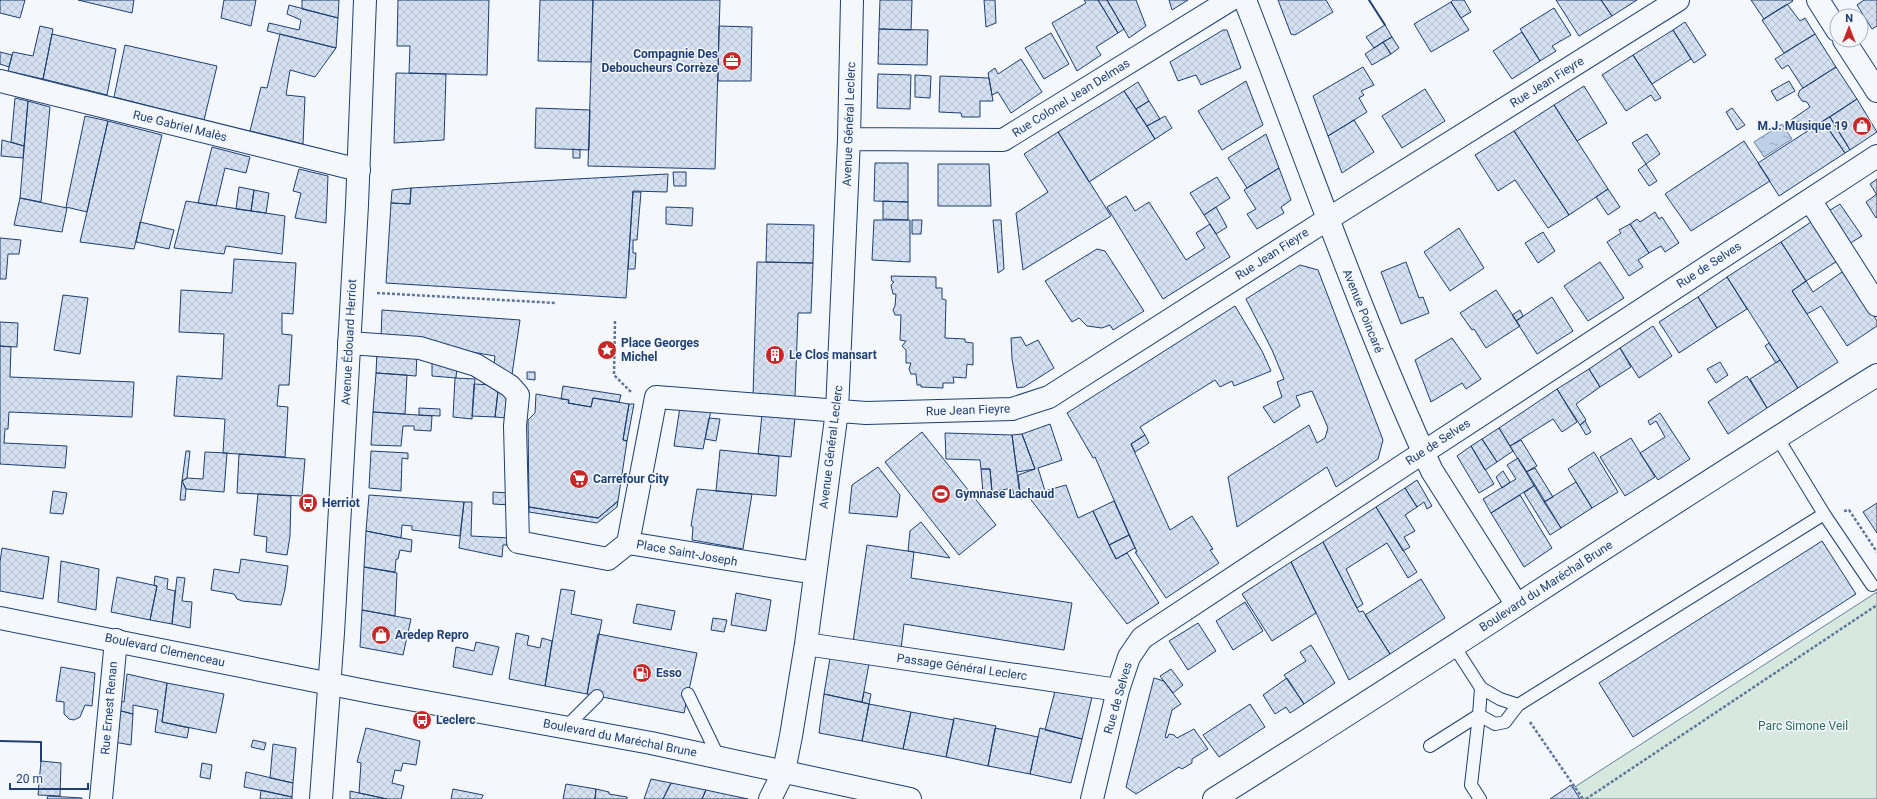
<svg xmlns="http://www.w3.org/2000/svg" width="1877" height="799" font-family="Roboto,sans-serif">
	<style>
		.green { fill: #d7e8df; stroke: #687fa3 }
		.water { fill: url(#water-ripples); stroke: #687fa3 }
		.building { fill: url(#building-cross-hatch); stroke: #1d3f73 }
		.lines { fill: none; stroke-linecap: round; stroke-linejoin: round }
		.lane-casing { stroke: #1d3f73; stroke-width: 14 }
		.street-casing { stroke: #1d3f73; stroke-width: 24 }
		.secondary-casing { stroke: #1d3f73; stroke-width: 24 }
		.primary-casing { stroke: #1d3f73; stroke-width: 24 }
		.path { stroke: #5e769c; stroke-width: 2.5; stroke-dasharray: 3 2; stroke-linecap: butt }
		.lane { stroke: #f4f7fb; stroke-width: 12 }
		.street { stroke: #f4f7fb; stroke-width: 22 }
		.secondary { stroke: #f4f7fb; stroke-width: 22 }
		.primary { stroke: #f4f7fb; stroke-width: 22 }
		.wall { stroke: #1d3f73; stroke-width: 2 }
		.labels { text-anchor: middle; stroke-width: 3; stroke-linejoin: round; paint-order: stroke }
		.poi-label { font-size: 12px; font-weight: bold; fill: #1d3f73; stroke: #f4f7fb; text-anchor: start }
		.street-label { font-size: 12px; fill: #1d3f73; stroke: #f4f7fb }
		.park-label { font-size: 12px; fill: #2c6c60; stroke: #f4f7fb }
	</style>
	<defs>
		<pattern id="water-ripples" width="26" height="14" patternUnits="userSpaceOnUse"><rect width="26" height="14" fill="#bed0e5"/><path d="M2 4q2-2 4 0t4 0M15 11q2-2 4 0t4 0" fill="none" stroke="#9aaabe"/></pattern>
		<pattern id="building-cross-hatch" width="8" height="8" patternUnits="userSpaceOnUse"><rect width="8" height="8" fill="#d5e0f0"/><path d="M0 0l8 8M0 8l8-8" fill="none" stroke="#b6c1d1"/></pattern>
	</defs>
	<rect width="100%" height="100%" fill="#f4f7fb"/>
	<path class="green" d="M1877,592V799H1576L1570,790Z"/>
	<path class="water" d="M1782,124L1792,139L1764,157L1754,142Z"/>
	<path class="building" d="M0,0H25L20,18L0,13Z
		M78,0H134L132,13Z
		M224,0H256L251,26L221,18Z
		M302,0H339L338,18L302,9Z
		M398,0H489L487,75L409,73L410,46H397Z
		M540,0H593L591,62L538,61Z
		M593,0H720L715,169L588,166Z
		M880,0H912L911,30L879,29Z
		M984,0H995L996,23L986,27Z
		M1084,0H1098L1118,33L1096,47L1101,55L1077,71L1052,23L1086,3Z
		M1098,0H1107L1124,29L1118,33Z
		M1107,0H1136L1146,26L1129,38Z
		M1169,0H1188L1172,10Z
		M1278,0H1326L1333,12L1295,35L1291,34Z
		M1453,0H1464L1471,12L1461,18L1451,2Z
		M1556,0H1601L1612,16L1579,36Z
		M1601,0H1637L1612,16Z
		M1751,0H1792L1793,1L1764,19Z
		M1864,0H1877V26L1872,29L1857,5Z
		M1451,2L1469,30L1431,52L1414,24Z
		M1787,4L1800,21L1805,18L1815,34L1784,53L1762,20Z
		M289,5L338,18L336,48L267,31L269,23L299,30L301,20L287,14Z
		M1554,8L1571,35L1552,46L1556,51L1540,61L1520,29Z
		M1685,22L1706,55L1694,63L1673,30Z
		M1385,25L1392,37L1374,48L1366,37Z
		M40,26L53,29L43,79L8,71L13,52L33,56Z
		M719,26L752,27L751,81H718Z
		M879,29L928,30L927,65L878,64Z
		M1223,30H1227L1241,68L1201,85L1196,75L1178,81L1170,62Z
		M1673,30L1691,59L1652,84L1633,55Z
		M1522,32L1540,61L1512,79L1493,51Z
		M1051,33L1069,64L1044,79L1025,48Z
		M52,34L116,49L107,95L43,79Z
		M280,34L336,48L315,77L290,70L286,95L305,97L303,144L250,131L261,87L267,88Z
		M1815,34L1836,67L1803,88L1788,65L1782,69L1775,59Z
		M1392,37L1399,48L1391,54L1383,42Z
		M1383,42L1391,54L1372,65L1365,54Z
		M125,45L217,66L204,120L114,97Z
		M0,52L12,55L9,67L0,64Z
		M1633,55L1661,98L1655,101L1651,95L1626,111L1602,75Z
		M1021,59L1042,92L1011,113L998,92L992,95L988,73L995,68L998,74Z
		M1363,67L1374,85L1361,91L1364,95L1359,98L1367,112L1328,136L1313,96Z
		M1836,67L1857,99L1806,132L1798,121L1794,124L1791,120L1810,107L1807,102L1802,101L1798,95L1800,90Z
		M396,73L446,74L444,140L394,143Z
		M878,74L911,75L910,109L877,108Z
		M915,75L931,76L930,98L915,97Z
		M940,76L989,78L993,101H980V117H962L961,113L939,112Z
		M1246,81L1263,125L1222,150L1198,111Z
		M1789,81L1795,91L1777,101L1771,91Z
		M1138,82L1149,101L1136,109L1124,91Z
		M1584,86L1607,123L1577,141L1554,105Z
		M1425,89L1445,121L1402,148L1382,116Z
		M1124,91L1155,139L1089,182L1058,132Z
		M15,98L28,101L24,146L11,142Z
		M1857,99L1877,132L1850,150L1830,117Z
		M28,101L50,107L41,202L20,198Z
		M1149,101L1160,119L1147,126L1136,109Z
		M1554,105L1608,189L1569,215L1514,131Z
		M536,108L590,110L589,150L535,148Z
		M1732,108L1745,125L1737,130L1726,112Z
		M85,116L108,121L87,212L66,207Z
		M1165,116L1172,128L1155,139L1147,126Z
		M1830,117L1850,150L1845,153L1823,121Z
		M1354,120L1374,152L1342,173L1328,136Z
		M108,121L162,135L134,249L80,242Z
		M1823,121L1845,153L1779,196L1758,163Z
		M1514,131L1569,215L1548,228L1515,180L1498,191L1475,155Z
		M1058,132L1111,216L1023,270L1016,213L1048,192L1024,154Z
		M1266,134L1279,168L1247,188L1228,158Z
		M1647,134L1660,154L1646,164L1632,143Z
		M2,140L24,146L23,158L1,156Z
		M1744,141L1770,181L1691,231L1665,194Z
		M212,147L250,157L246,173L225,168L216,206L198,203Z
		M573,149L580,150V158H573Z
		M875,163H908V202L874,201Z
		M938,164H989L991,206H938Z
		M1646,164L1657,181L1649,186L1638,170Z
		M1279,168L1291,200L1281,207L1284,213L1257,229L1247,214L1256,209L1244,190Z
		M299,169L328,176L326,223L295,218L301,193L293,191Z
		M673,172H686V186H674Z
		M668,174L667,192L633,191L626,298L386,283L391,203L410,204L411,188Z
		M1217,177L1230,198L1204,215L1190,193Z
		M1877,179V195L1870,184Z
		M239,187L254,190L251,211L236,209Z
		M411,188L410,204L391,203L392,190Z
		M1608,189L1620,207L1608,215L1596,197Z
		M254,190L269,193L266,213L251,211Z
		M633,192H641L637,240H633V253H636L635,269H628Z
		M1877,194V217L1876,218L1866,202Z
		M1126,196L1135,211L1149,202L1186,260L1205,248L1196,233L1210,224L1230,257L1163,299L1107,207Z
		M20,198L67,208L62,232L14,225Z
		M186,201L285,216L282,254L226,246L224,254L174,248Z
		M883,201L908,202V220L883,219Z
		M1840,204L1862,236L1847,245L1827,212Z
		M666,207L693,208L692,226L666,224Z
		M1216,207L1227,227L1216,234L1204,215Z
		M1655,212L1659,219L1662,217L1679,243L1665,252L1661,246L1649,253L1630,224L1637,219L1640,222Z
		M874,220H910V262L872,260Z
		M912,220H922L921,234H912Z
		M993,220H1001L1004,269L998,273Z
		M1814,220L1839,260L1806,281L1781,242Z
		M140,222L174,230L169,249L136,242Z
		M767,224L814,225L813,263L766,262Z
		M1630,224L1649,253L1638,260L1643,267L1629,276L1607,242L1621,233L1619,230Z
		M1459,228L1484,268L1450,291L1424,252Z
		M1543,232L1555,251L1538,263L1525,243Z
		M0,238L21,240L19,254H8L6,279H0Z
		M1781,242L1806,281L1792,291L1838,362L1798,388L1727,277Z
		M1097,249L1105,251L1144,311L1113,330L1110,325L1102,328L1087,326L1079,318L1072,322L1045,281Z
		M234,259L296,263L293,314L282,313V334L292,335L289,385H279L277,406L288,407L285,457L223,453L225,419L174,416L177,376L222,379L224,334L179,332L181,290L232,293Z
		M757,262L813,263L811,313H798L795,397L753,396Z
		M1406,262L1419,298L1423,297L1429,313L1401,324L1381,272Z
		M1600,262L1624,298L1588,321L1564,286Z
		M1300,265L1318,270L1383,440L1378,459L1336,487L1327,467L1237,527L1228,477L1309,425L1317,443L1325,438L1328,428L1312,391L1296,396L1300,406L1274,423L1263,407L1282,397L1277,382L1284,379L1272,350L1246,299Z
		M1845,270L1877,321V326L1847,346L1821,306L1807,314L1792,291L1806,281L1813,292Z
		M891,276L936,277V288H942V299L946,300L945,338L965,339V342L973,343V365L967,364L966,378L953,377L954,383H943V388L921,387V385H917L916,374H911L909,369L911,363H906V350L902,346L906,341L900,340L901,315H895L893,310L895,306L896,294H893L891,285L894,282L892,281Z
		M1727,277L1747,309L1717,328L1698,297Z
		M1496,290L1520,326L1486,348L1474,329L1472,330L1460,313Z
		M63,295L88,298L80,354L54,350Z
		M1552,297L1573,331L1537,354L1516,321Z
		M1698,297L1717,328L1679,353L1659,322Z
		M1235,306L1262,351L1271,371L1234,386L1232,381L1220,387L1215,380L1140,427L1145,435L1131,444L1170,530L1192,516L1213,549L1210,550L1219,563L1166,598L1135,552H1137L1095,457L1093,458L1067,413Z
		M382,310L520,320L511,381L493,372L495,356L437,346L381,339Z
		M1520,310L1523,316L1516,321L1512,315Z
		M0,322L18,323L17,347L0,346Z
		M1653,326L1672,356L1639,378L1620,348Z
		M1021,337L1026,346L1038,340L1054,368L1024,387L1017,388L1012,359L1011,338Z
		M1452,338L1481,379L1466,389L1462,383L1431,402L1415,360Z
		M1769,343L1780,360L1776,363L1765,346Z
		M0,346L11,347L10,377L134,382L132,417L9,412L8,429H5L4,443L67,446L65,468L0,464Z
		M1620,348L1631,367L1600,387L1589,369Z
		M377,352L417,354L416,376L376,373Z
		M1780,360L1798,388L1767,408L1750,379Z
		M432,362L457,366L456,378L432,376Z
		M1720,362L1728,375L1716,383L1707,369Z
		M1589,369L1600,387L1576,404L1586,420L1580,425L1557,389Z
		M527,372H535V380L527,379Z
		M376,373L407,375L405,414L373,412Z
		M1747,376L1767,408L1728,434L1708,402Z
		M455,378L475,379L472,419L453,417Z
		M474,384L494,385L498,391L495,417L472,416Z
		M563,386L621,395L619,402L593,398L591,407L568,403L569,400L561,399Z
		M1557,389L1577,422L1562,432L1553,419L1510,446L1499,428Z
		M498,391L510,398L507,418L495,417Z
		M536,394L569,400L568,403L591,407L593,398L629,404L623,440L627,441L618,501L598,518L529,507L528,420L535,413Z
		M629,404H634L627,441L623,440Z
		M680,407L711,410L703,449L674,446Z
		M419,408L440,409V416L419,415Z
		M373,412L432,416L431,431L414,430V426H403L401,446L371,445Z
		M1660,413L1690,459L1658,480L1640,453L1665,437L1656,421L1650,425L1648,421Z
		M762,414L795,418L791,457L758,454Z
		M709,418L720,419L716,441L705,439Z
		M1585,421L1591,432L1586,435L1580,425Z
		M1050,424L1062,460L1038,468L1045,491L1066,485L1078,518L1093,511L1116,559L1127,553L1159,603L1127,624L1028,496L1021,499L1018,475L1035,469L1022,434Z
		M1499,428L1513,451L1497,462L1482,439Z
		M922,432L996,525L959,555L885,462Z
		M945,433L1012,435L1020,496L1015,498L1012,488L992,492L990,469H981L980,460L946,459Z
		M1022,434L1035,469L1017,472L1012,435Z
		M1145,435L1149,443L1135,452L1131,444Z
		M1631,438L1655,477L1625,496L1600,457Z
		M1482,439L1497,462L1485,470L1471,446Z
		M1521,440L1537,466L1526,472L1510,446Z
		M1471,446L1494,484L1479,493L1457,456Z
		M720,450L779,456L776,496L716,491Z
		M186,451H190L187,478L182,481Z
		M371,451L408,453V459L402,458L401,491L369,488Z
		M205,452L227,453L224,492L186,489L182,481L187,478L203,479Z
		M1594,452L1618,492L1592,508L1568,469Z
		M239,454L305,459L302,496L237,493Z
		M1518,458L1535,485L1491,513L1483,499L1516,479L1507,465Z
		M878,467L900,495L897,517L849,513L852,485Z
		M1535,468L1553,497L1544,502L1526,472Z
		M981,469H990L992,492L983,493Z
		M1503,471L1510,482L1502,488L1496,477Z
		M1417,480L1432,506L1427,509L1424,502L1417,507L1405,488Z
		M182,481L186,489L185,500H180Z
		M1576,482L1592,508L1561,528L1544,502Z
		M1535,485L1561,528L1550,535L1524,493Z
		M1405,488L1417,507L1405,515L1415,531L1404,537L1410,547L1403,551L1376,507Z
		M697,489L752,494L743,549L692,540L693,527L691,526Z
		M53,491L67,493L63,514L50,513Z
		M493,492L510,493V505L493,504Z
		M258,494L291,496L290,536L287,555L266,552L267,537L254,535Z
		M369,495L464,502L460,536L412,530V526L402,525L401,538L366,531Z
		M1520,495L1552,548L1524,567L1491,513Z
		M618,501L617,507L597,523L529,512V507L598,518Z
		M1114,501L1129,535L1109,545L1093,511Z
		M464,502H472L471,536L509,538L508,545H503L502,557L459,548Z
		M1877,503V533L1863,512Z
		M1376,507L1417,572L1408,578L1387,543L1346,569L1363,604L1357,608L1323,542Z
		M921,522L950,558L908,551L910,531Z
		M366,531L412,540L411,552L400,550L398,559H396L395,572L364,567Z
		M1129,535L1135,548L1116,559L1109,545Z
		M1822,541L1856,594L1633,737L1599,683Z
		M1323,542L1359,612L1363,611L1390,654L1349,680L1291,562Z
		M867,545L914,552L911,578L1072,603L1064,650L904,624L901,649L853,642Z
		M2,548L49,557L43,599L0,591V562Z
		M241,559L288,566L285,589L281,605L242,601L237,599L234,594L211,590L214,569L239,573Z
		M61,561L99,569L96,610L58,602Z
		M1291,562L1316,613L1272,641L1242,594Z
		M364,567L397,573L395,616L362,610Z
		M155,576L168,579L167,589L175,591L172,624L150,620L157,586L154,585Z
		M117,577L157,586L150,620L111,612Z
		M177,577L185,578L182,601L192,602L190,628L172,624Z
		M1421,579L1445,618L1390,654L1365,615Z
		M561,589L575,591L571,614L602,620L587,694L545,686Z
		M736,593L771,600L766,631L731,625Z
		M1245,602L1263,631L1233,650L1216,621Z
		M637,604L675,611L671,630L633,623Z
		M362,610L411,619L403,655L360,647Z
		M713,618L727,620L724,632L711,630Z
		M1198,623L1216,651L1188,670L1169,641Z
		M516,633L529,636L527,645L540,648L542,638L552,641L545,686L509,679Z
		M598,634L697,653L684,713L587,694Z
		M476,642L499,647L492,675L453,667L456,647L474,651Z
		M1311,645L1335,683L1304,704L1284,675L1306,661L1300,652Z
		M830,658L869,664L862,702L824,694Z
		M61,667L95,673L92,706L85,705L80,717L74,720L69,719L64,714V702L56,701Z
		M1171,669L1183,685L1173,693L1160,676Z
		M127,674L167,683L162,722L189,728L187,738L155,732L158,710L133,705V714L117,710L118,701L124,702Z
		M1154,678L1164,681L1181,704L1172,710L1165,737L1167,738L1169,734L1174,735L1177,738L1194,729L1208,749L1192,759V763L1182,769L1179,767L1136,794L1126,787Z
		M1287,678L1304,704L1290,713L1286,707L1275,714L1263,695Z
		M167,683L224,694L216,733L162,722Z
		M1055,691L1092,697L1082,739L1045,730Z
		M864,692L871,694L869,704L862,702Z
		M824,694L869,704L862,741L819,733Z
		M869,704L911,712L903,749L862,741Z
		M1250,704L1265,727L1219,757L1203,735Z
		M117,710L133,714L131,745L114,742Z
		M911,712L954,720L946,757L903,749Z
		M954,718L996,726L988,766L946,757Z
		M366,728L420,741L416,765L403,763L401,771L395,770L392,783L404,786L401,799H387L359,793L361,763L357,762Z
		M995,728L1038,737L1030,774L988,766Z
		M1040,728L1082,739L1071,783L1030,774Z
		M253,740L266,743L264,750L251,747Z
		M273,744L296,748L293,783L270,778Z
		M41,761L61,763L60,796L38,795Z
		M202,763L212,765L210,779L200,777Z
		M246,772L293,783L292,797L244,787Z
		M651,779L671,783L663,799H644Z
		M671,783L706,790L702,799H663Z
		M566,784L596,789L595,799H563Z
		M1571,785L1580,799H1550Z
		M453,789L483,795V796L481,799H451Z
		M596,789L609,792V794L627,797V799H595Z
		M261,790L292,797V799H260Z
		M706,790L729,795L748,799H702Z
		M350,791L359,793L387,799H350Z
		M48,796L82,798V799H47Z"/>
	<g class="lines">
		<defs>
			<path id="lane" d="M1824,514L1872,585
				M1454,646L1481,688L1479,715L1471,785L1480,799
				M1481,688L1500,699L1518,705
				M688,694L719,758
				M1479,715L1495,724L1505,722L1518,705L1824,514L1777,437
				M566,727L597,696
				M1430,746L1479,715"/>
			<path id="street" d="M1245,0C1306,157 1361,317 1432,471L1517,605
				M0,81L359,170
				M849,139L1003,140L1230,0
				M1810,200L1877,305
				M349,343L420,348L476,365L510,386L518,395L515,426L518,542L608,559L628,543L815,573
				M628,543L656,397L866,413L1012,409L1049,397L1328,219L1678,0
				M806,644L1118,690
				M101,799L116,640
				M770,799L784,771L791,736L806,644L837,411L849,139L852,0
				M1092,799L1118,690L1129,657L1142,638L1404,465L1877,156"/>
			<path id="secondary" d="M1818,0L1837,30
				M1844,40L1877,91
				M321,799L333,633L357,205L365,0"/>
			<path id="primary" d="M0,618L376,693L651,743L910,799
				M1214,799C1437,660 1654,513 1877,375"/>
		</defs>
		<use href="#lane" class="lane-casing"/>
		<use href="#street" class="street-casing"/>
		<use href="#secondary" class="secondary-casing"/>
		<use href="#primary" class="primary-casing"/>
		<path class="path" d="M377,293L556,303
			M615,321L614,375L632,393
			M1844,511L1849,510L1877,552
			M1530,722L1583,799
			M1586,799L1877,605"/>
		<use href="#lane" class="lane"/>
		<use href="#street" class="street"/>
		<use href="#secondary" class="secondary"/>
		<use href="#primary" class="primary"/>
		<path class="wall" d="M1369,0L1385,25
			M0,741L41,742V761"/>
	</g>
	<defs>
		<symbol id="office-disc" viewBox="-11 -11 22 22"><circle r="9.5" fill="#c62828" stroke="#f4f7fb"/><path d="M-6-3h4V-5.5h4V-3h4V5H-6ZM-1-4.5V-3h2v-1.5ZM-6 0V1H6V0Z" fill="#fff"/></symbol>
		<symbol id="shop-disc" viewBox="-11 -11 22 22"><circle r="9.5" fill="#c62828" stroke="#f4f7fb"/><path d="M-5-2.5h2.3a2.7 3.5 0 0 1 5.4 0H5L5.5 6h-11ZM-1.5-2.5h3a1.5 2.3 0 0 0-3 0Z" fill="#fff"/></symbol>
		<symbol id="sight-disc" viewBox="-11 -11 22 22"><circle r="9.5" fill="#c62828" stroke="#f4f7fb"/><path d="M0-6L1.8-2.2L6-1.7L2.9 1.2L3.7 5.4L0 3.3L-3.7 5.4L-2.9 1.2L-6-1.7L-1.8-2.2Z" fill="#fff"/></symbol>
		<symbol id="building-disc" viewBox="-11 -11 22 22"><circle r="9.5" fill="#c62828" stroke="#f4f7fb"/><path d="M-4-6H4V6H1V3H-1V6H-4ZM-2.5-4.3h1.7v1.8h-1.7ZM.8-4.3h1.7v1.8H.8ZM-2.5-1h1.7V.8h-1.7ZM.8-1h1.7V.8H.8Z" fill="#fff"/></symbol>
		<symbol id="supermarket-disc" viewBox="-11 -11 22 22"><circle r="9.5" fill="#c62828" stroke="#f4f7fb"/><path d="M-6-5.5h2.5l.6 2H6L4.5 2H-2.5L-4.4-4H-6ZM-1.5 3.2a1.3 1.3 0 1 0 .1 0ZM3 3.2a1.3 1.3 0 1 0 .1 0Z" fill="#fff"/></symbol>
		<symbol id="stadium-disc" viewBox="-11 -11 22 22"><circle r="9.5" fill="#c62828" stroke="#f4f7fb"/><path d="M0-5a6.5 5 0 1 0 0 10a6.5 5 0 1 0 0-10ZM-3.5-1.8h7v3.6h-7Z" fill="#fff"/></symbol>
		<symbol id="bus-disc" viewBox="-11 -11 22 22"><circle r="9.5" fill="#c62828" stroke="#f4f7fb"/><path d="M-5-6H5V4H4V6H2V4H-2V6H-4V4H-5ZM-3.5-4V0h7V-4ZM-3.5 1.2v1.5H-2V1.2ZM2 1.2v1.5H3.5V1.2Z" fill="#fff"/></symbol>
		<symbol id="fuel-disc" viewBox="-11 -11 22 22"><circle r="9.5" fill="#c62828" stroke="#f4f7fb"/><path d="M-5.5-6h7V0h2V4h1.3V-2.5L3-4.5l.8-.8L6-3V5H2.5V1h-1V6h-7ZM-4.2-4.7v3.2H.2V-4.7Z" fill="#fff"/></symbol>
	</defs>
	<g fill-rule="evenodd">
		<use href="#office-disc" x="721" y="50" width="22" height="22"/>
		<use href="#shop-disc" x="1851" y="115" width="22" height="22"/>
		<use href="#sight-disc" x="596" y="339" width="22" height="22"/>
		<use href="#building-disc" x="764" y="344" width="22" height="22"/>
		<use href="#supermarket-disc" x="568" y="468" width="22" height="22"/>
		<use href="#stadium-disc" x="930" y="483" width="22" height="22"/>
		<use href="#bus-disc" x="297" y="492" width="22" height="22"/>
		<use href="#shop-disc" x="370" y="624" width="22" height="22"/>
		<use href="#fuel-disc" x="631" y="662" width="22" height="22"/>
		<use href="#bus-disc" x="411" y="709" width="22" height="22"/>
	</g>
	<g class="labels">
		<g class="poi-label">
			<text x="718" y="58" text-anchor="end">Compagnie Des<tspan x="718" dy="14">Deboucheurs Corrèze</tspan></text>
			<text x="1848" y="130" text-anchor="end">M.J. Musique 19</text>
			<text x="621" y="347">Place Georges<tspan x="621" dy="14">Michel</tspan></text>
			<text x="789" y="359">Le Clos mansart</text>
			<text x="593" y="483">Carrefour City</text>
			<text x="955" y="498">Gymnase Lachaud</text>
			<text x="322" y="507">Herriot</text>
			<text x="395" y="639">Aredep Repro</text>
			<text x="656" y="677">Esso</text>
			<text x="436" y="724">Leclerc</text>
		</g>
		<g class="street-label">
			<text transform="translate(1547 82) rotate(-32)" y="4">Rue Jean Fieyre</text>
			<text transform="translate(1071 98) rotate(-32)" y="4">Rue Colonel Jean Delmas</text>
			<text transform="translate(849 124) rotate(-88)" y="4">Avenue Général Leclerc</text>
			<text transform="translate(180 126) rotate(14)" y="4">Rue Gabriel Malès</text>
			<text transform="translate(1272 254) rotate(-33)" y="4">Rue Jean Fieyre</text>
			<text transform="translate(1709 265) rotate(-33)" y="4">Rue de Selves</text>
			<text transform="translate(1363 311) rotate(68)" y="4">Avenue Poincaré</text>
			<text transform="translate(349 342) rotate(-87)" y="4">Avenue Édouard Herriot</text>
			<text transform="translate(968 410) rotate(-2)" y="4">Rue Jean Fieyre</text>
			<text transform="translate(1438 442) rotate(-33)" y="4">Rue de Selves</text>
			<text transform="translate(831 447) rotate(-83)" y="4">Avenue Général Leclerc</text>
			<text transform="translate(687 553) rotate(10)" y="4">Place Saint-Joseph</text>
			<text transform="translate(1546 586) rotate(-33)" y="4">Boulevard du Maréchal Brune</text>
			<text transform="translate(165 650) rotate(12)" y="4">Boulevard Clemenceau</text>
			<text transform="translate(962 667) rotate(8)" y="4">Passage Général Leclerc</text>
			<text transform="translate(1118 698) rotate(-74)" y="4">Rue de Selves</text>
			<text transform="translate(109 708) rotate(-85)" y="4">Rue Ernest Renan</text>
			<text transform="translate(620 738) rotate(11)" y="4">Boulevard du Maréchal Brune</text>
		</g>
		<g class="park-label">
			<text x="1803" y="730">Parc Simone Veil</text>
		</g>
	</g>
	<g transform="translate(1849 28)"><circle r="19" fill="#f4f7fb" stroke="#9eadc5"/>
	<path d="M0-3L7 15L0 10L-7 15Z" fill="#c62828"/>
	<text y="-6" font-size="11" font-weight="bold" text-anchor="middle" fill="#1d3f73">N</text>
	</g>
	<path d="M10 783v6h78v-6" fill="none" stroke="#1d3f73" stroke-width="2"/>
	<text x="16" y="783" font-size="12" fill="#1d3f73" stroke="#f4f7fb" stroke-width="3" paint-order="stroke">20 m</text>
</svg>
